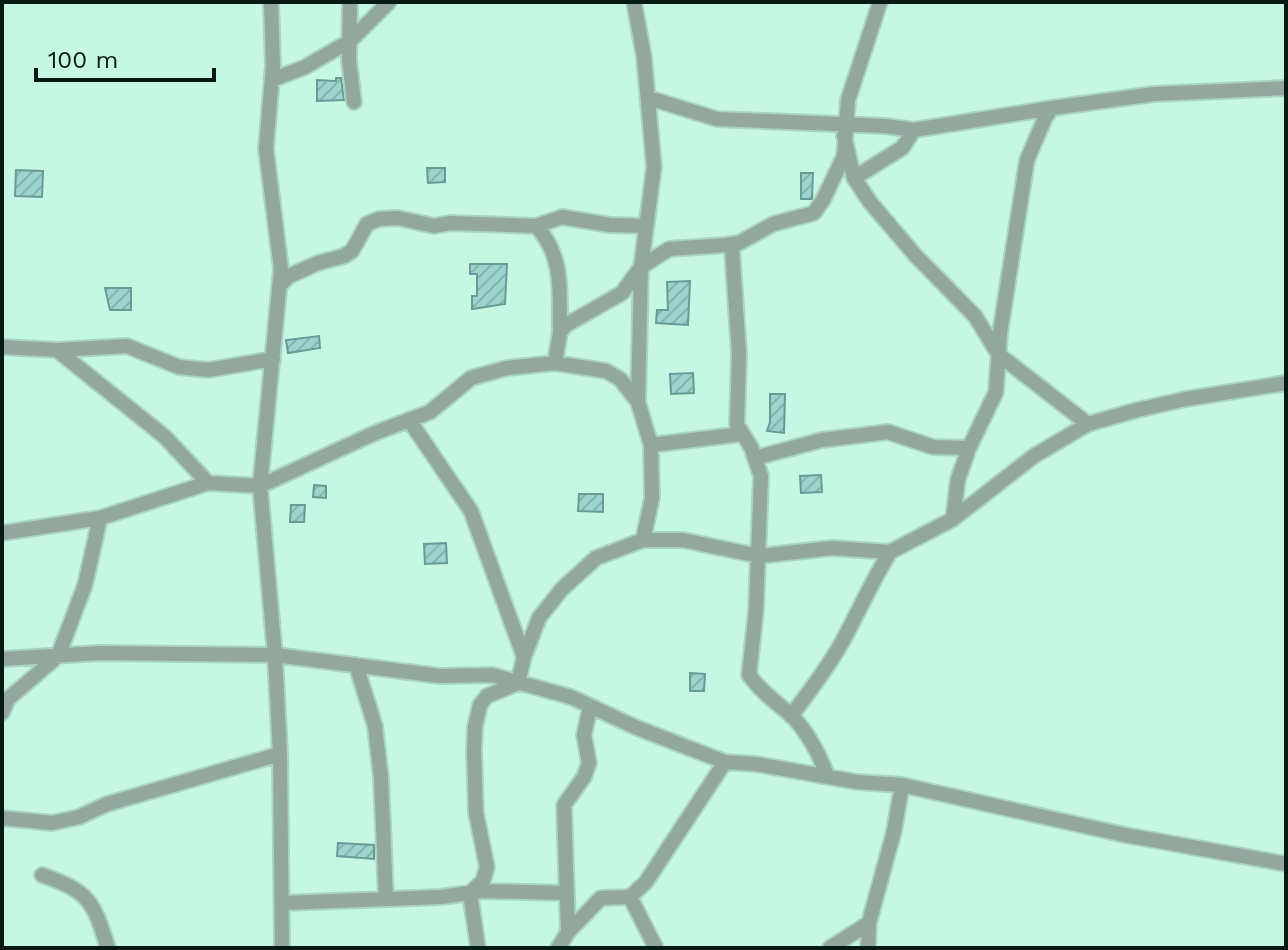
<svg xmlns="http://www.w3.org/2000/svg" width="1288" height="950" font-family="'Work Sans',sans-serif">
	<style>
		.building { fill: url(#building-hatch); stroke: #679c96; stroke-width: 2 }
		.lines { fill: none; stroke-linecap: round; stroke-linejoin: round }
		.minor-casing { stroke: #a8d4c1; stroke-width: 18 }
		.minor { stroke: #93a79e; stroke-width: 14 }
	</style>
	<defs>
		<pattern id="building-hatch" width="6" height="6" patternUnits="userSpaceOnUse" patternTransform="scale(2)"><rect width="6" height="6" fill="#9dd3cd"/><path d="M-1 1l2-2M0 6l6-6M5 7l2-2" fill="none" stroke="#86b5af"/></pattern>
	</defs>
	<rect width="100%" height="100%" fill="#c6f7e2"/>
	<path class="building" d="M336,78H341L344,100L317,101V80L336,81Z
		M427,168H445V182L428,183Z
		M16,170L43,171L42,197L15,196Z
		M801,173H813L812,199H801Z
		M470,264H507L505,304L472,309V296H477V274H470Z
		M690,281L688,325L656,323L657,310H668L667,282Z
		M105,288H131V310H110Z
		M319,336L320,348L288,353L286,340Z
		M693,373L694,393L671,394L670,374Z
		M770,394H785L784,433L767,431L770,422Z
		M821,475L822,492L801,493L800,476Z
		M314,485L326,486V498L313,497Z
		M579,494H603V512L578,511Z
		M291,505H305L304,522H290Z
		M446,543L447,563L425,564L424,544Z
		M690,673L705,674L704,691H690Z
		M338,843L374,845V859L337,856Z"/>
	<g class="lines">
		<defs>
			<path id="minor" d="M271,2L273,65L266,149L281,269L260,486L275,655L280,754L282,948
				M350,2L349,60L354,102
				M272,80L305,67L350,41L389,2
				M649,98L717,119L885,126L914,130L1052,108
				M844,136L854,178L870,202L915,255L975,316L999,355L1088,424L1137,410L1186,399L1286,383
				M854,178L902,148L914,130
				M536,226C565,257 559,293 560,332
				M726,245L739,243L773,224L814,213L823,200L844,156L848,100L880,2
				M280,285L289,276L318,263L344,256L352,251L367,224L379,219L398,218L434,226L451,223L536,226L562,217L610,225L646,226
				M2,347L57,350L165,437L208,483
				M57,350L127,346L179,367L208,370L273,359
				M555,363L560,332L566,325L622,293L641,267L654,167L644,57L634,2
				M638,402L641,267L669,249L726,245L732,249L739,353L737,425L751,447L761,476L756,610L749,675C761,692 776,702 791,715C807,731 820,755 827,776
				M409,420L471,511L524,657L518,683L487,696L480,705L475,727L474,751L476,813L487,867L483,881L470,893L478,948
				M651,445L742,434
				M755,458L822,440L888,432L933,447L969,448
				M953,519L958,479L969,448L996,392L1000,333L1027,160L1045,118L1052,108L1154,94L1286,88
				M2,533L100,518
				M524,657L539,618L562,589L596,558L643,540H683L759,556L832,548L890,552L953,519L1034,456L1088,424
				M2,659L99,653L275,655L440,676L492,675L571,697L635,727L725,762L756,764L857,782L902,785L1125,835L1286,864
				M356,665L375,726L381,778L386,899
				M2,713L8,699L58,656L85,585L100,518L208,483L260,486L375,433L430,412L471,378L507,368L555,363L606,371L620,379L638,402L651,445L652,498L643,540
				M791,716C811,689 833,661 848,631C862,604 874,578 890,552
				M2,818L52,823L79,817L107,804L280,754
				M42,875C90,892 93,901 108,948
				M630,897L656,948
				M282,903L441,897L482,891L566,893
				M568,932L564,805L584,777L589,763L584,735L590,707
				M558,948L568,932L601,898L630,897L646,882L725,762
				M830,948L869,923L894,831L902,785
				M868,948L869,923"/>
		</defs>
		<use href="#minor" class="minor-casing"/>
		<use href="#minor" class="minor"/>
	</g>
	<rect width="1288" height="950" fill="none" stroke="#081a14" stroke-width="8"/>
	<path d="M36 68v12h178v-12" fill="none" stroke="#081a14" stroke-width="4"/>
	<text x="48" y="68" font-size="24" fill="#081a14" stroke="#c6f7e2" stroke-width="6" paint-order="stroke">100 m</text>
</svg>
